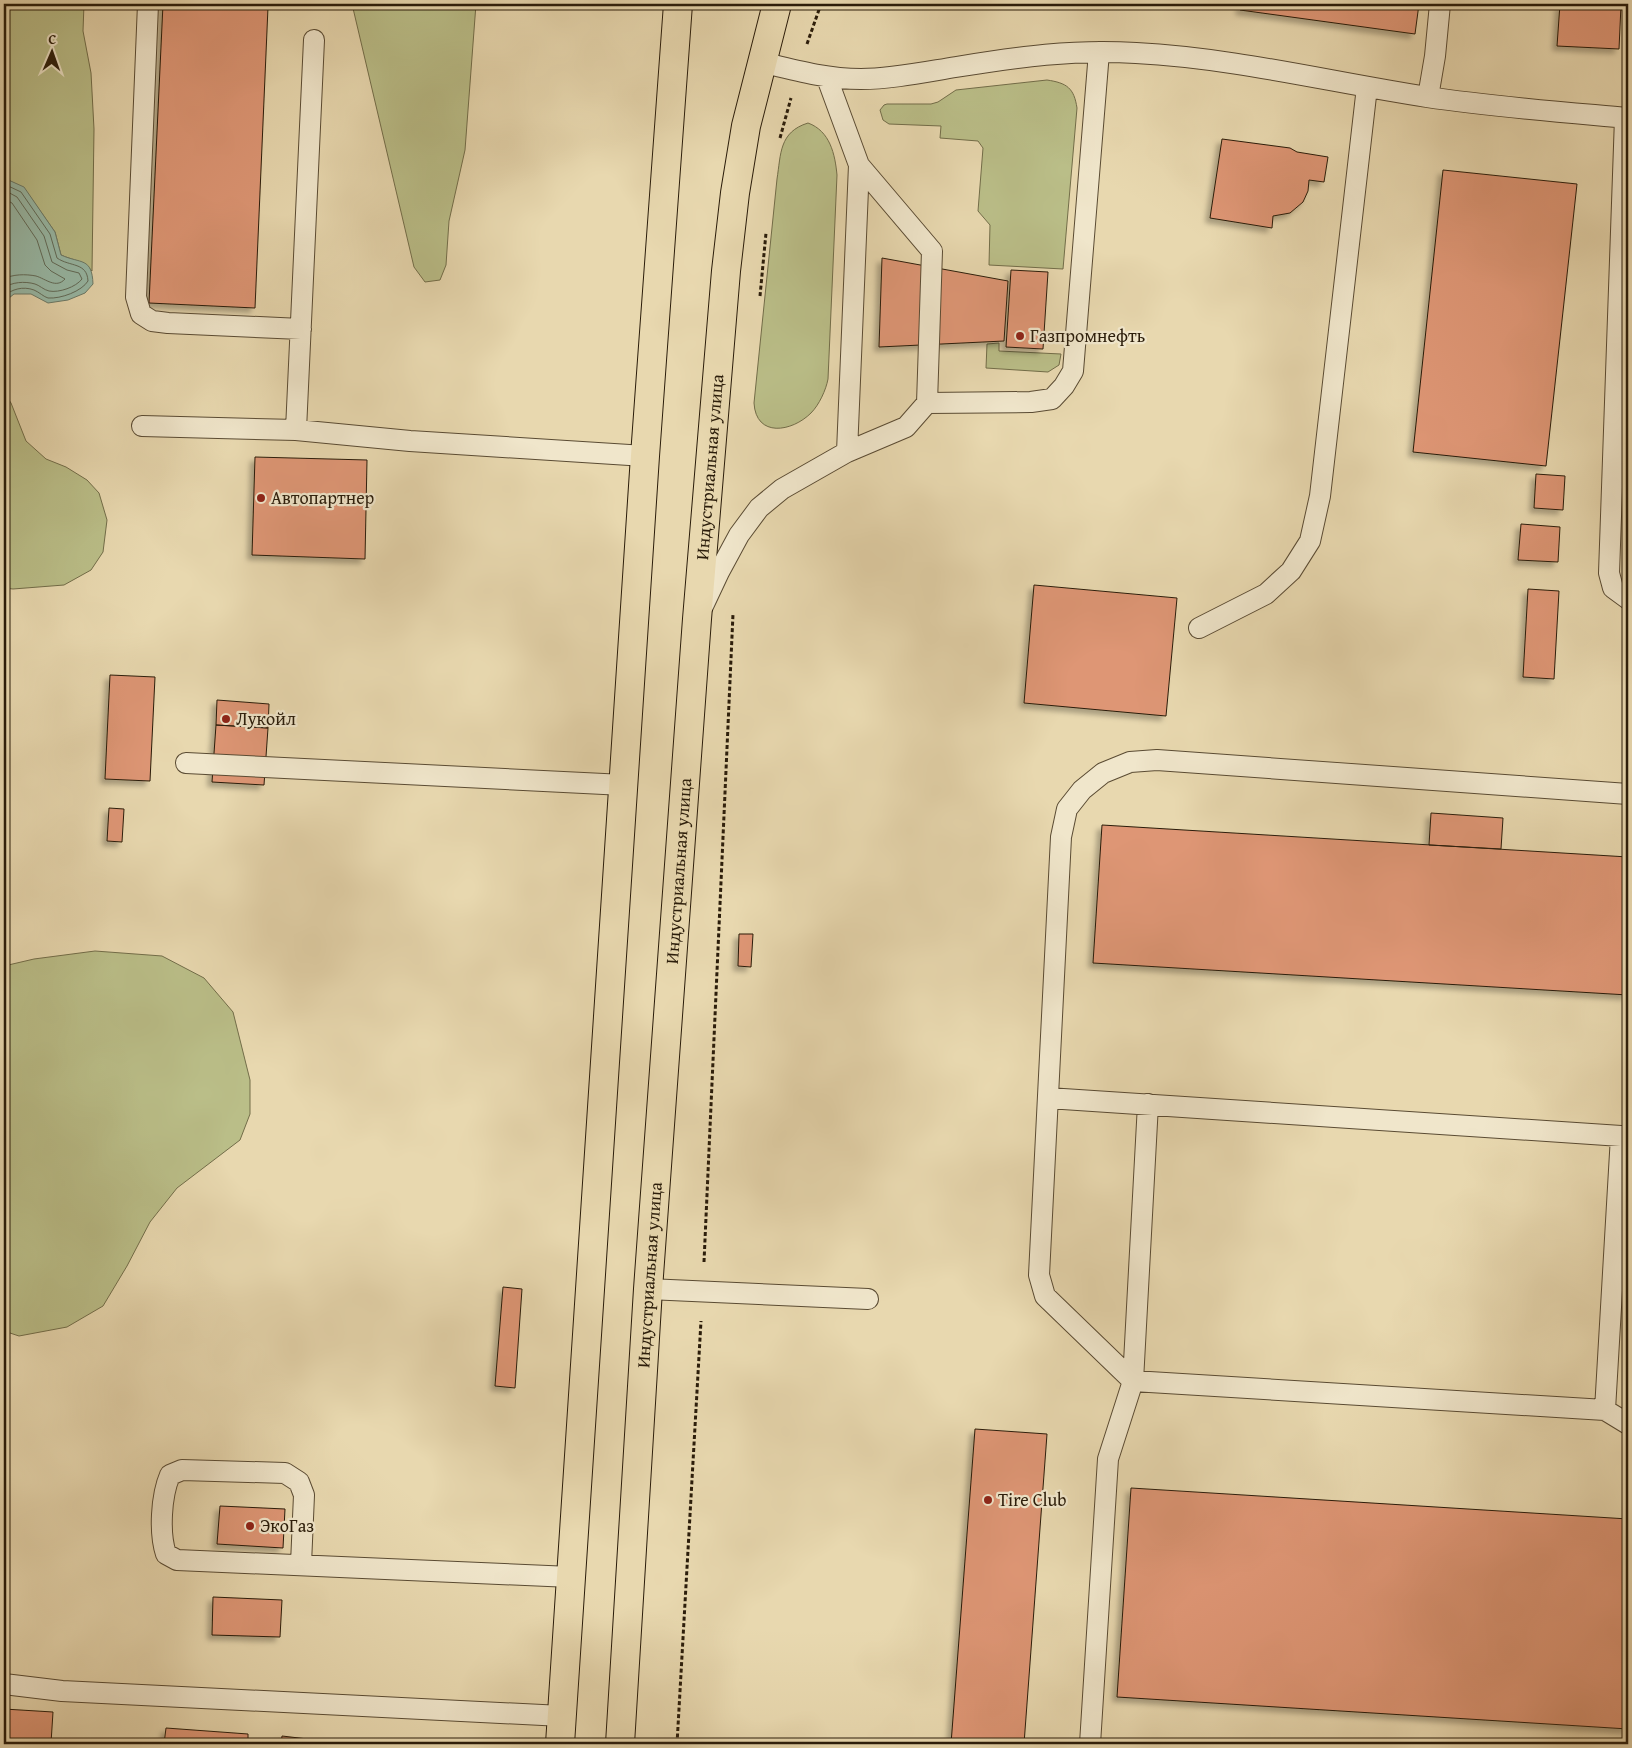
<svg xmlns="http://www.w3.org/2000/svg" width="1632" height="1748" font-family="'Gentium Book Plus',serif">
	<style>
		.green { fill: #babe88; stroke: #726d49 }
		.water { fill: #98baa8; stroke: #6c7b69 }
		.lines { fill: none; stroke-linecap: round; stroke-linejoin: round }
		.shore { stroke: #616b59; stroke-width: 1 }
		.building { fill: #de9675; stroke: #2a1c0a; filter: url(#shadow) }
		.lane-casing { stroke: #5a4b33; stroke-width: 22 }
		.primary-casing { stroke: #2a1c0a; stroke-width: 30 }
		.path { stroke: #2a1c0a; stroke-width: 3; stroke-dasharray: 4 2.5; stroke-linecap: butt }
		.lane { stroke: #f0e6cb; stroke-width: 20 }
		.primary { stroke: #e8d8af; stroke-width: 28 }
		.poi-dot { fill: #8f2418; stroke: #f0e6cb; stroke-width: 2 }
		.labels { text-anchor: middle; stroke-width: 4.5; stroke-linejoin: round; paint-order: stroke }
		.poi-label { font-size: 18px; fill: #2a1c0a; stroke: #f0e6cb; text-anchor: start }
		.street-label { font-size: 18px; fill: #2a1c0a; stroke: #f0e6cb }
	</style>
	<defs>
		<filter id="shadow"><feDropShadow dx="-4.5" dy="4.5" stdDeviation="2.5" flood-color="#0004"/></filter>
	</defs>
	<rect width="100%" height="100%" fill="#e8d8af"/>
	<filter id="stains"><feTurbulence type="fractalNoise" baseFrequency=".004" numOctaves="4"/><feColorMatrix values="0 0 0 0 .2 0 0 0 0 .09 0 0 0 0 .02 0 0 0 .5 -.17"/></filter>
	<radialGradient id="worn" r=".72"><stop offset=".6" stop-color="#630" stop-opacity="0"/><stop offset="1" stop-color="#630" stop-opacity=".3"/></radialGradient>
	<path class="green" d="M4,4H84L83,31L91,73L94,129L92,271C83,260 74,261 61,255L55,232L24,188L4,178Z
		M352,4H476L465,150L449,221L446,265L440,280L425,282L414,267Z
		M1047,80C1067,83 1074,88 1077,108L1063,269L989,265L990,225L978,211L983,148L978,141L940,138L941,126L889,124L883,120L880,110L884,105L887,104H931L938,102L956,90Z
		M808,123C830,131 835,154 837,175L828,379C826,390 819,405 811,413C792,432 756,438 754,403L777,179C781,154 779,132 808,123Z
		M999,343V351L1061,354L1059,365L1048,372L986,368L987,344Z
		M4,393L11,403L26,441L46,459L66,467L87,480L99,493L107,520L103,552L91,570L64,585L13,589L4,588Z
		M95,951L162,956L204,978L233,1012L250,1080V1114L240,1140L177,1188L150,1222L127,1266L103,1306L67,1327L19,1336L4,1331V966L34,959Z"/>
	<path class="water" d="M4,178L24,187L55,232L61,255C81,264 92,257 93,284L85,293L68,300L48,303L31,294H14L4,302Z"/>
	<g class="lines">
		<path class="shore" d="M4,184L21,192L50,234L57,258C70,267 87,262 88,281C82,291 61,299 48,298C44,297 39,292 34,290C23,286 12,289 4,296
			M4,190L17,197L44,236L52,262L67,270L79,273L82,279C76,287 59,293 49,291C44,290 39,285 35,284C25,281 11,282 4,288
			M4,199L12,203L37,240L45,265L51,271L65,279C56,289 46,279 36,276C26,274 12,274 4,279"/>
	</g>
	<path class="building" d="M163,4L268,7L255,308L149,303Z
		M1241,4H1419L1415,34L1240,10Z
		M1560,4H1628V6L1621,5L1619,49L1557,46Z
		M1222,139L1290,148L1297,152L1328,157L1324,182L1309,180L1308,191L1303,202L1290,213L1273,216L1272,228L1210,218Z
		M1443,170L1577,184L1546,466L1413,452Z
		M882,258L1008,281L1004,341L879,347Z
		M1011,270L1048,272L1043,349L1006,347Z
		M255,457L367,460L365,559L252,555Z
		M1536,474L1565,476L1563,510L1534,508Z
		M1521,524L1560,527L1558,562L1518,560Z
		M1034,585L1177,598L1166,716L1024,703Z
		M1528,589L1559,591L1554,679L1523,677Z
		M110,675L155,677L150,781L105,779Z
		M217,700L269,704L268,728L216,725Z
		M216,725L268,728L264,785L212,782Z
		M109,808L124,809L122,842L107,841Z
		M1431,813L1503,818L1501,849L1429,845Z
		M1102,825L1628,857V995L1093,963Z
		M739,934H753L751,967L738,966Z
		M503,1287L522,1289L515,1388L495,1386Z
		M975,1429L1047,1434L1024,1744H951Z
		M1131,1488L1628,1519V1729L1117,1697Z
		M220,1506L285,1509L283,1548L217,1544Z
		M213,1597L282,1600L280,1637L212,1635Z
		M4,1709L53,1712L51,1743L4,1740Z
		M166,1728L248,1734V1744H164Z
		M282,1736L333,1742V1744H281Z"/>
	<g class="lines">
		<defs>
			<path id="lane" d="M148,4L136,297L141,314L152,321L168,323L301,329
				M761,62C794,70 826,79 861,79C892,79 925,72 956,67C1018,57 1073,49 1136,53C1234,58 1330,82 1427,97C1494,107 1561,112 1628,118
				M1428,97L1435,56L1440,4
				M1625,118L1609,573L1613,588L1628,599
				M927,403L1031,402L1052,399L1064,386L1073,371L1099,52
				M142,426L296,430L410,441L645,456
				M296,430L314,40
				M847,452L859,165
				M703,606L719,572L739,535L759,508L782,489L847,452L906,427L927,403L932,251L859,165L827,78
				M1199,628L1266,594L1291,571L1310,541L1320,496L1367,87
				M186,763L624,785
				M1628,794L1157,760L1130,762L1103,773L1082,790L1067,809L1061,837L1039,1275L1045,1296L1133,1381L1605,1410L1628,1424
				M1048,1098L1621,1136L1605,1410
				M648,1289L868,1299
				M301,1564L304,1495L299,1482L285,1473L182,1470L170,1475C161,1496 159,1533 166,1554L177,1560L571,1577
				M4,1684L62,1691L562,1716
				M1090,1744L1108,1459L1133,1381L1148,1104"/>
			<g id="primary">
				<path d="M560,1744L645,456L678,4"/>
				<path id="s1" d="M620,1744L648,1289L697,619L726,271L735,193L746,126L777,4"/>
			</g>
		</defs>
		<use href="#lane" class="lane-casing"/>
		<use href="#primary" class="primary-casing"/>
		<path class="path" d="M807,44L821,4
			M780,138L791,98
			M760,296L766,233
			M704,1262L733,614
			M677,1744L701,1321"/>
		<use href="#lane" class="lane"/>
		<use href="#primary" class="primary"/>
	</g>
	<g class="poi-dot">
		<circle cx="1020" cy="336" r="5"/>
		<circle cx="261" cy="498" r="5"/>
		<circle cx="226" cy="719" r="5"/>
		<circle cx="988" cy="1500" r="5"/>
		<circle cx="250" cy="1526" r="5"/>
	</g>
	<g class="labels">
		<g class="poi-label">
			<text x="1030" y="342">Газпромнефть</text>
			<text x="271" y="504">Автопартнер</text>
			<text x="236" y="725">Лукойл</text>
			<text x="998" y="1506">Tire Club</text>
			<text x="260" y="1532">ЭкоГаз</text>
		</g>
		<g class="street-label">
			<text dy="6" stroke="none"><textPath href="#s1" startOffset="1280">Индустриальная улица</textPath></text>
			<text dy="6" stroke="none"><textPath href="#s1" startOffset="875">Индустриальная улица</textPath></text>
			<text dy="6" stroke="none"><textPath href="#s1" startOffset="470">Индустриальная улица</textPath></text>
		</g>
	</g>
	<rect width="1632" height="1748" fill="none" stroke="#e8d8af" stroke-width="20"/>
	<rect x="5" y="5" width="1622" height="1738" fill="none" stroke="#2a1c0a" stroke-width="2.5"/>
	<rect x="10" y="10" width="1612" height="1728" fill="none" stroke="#2a1c0a"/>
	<g transform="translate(52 52) rotate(2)" stroke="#f0e6cb" stroke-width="4" paint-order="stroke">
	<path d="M0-4L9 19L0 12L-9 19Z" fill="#2a1c0a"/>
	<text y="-8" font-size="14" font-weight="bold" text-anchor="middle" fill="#2a1c0a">С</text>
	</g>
	<rect width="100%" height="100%" filter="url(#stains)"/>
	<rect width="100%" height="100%" fill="url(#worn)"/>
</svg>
